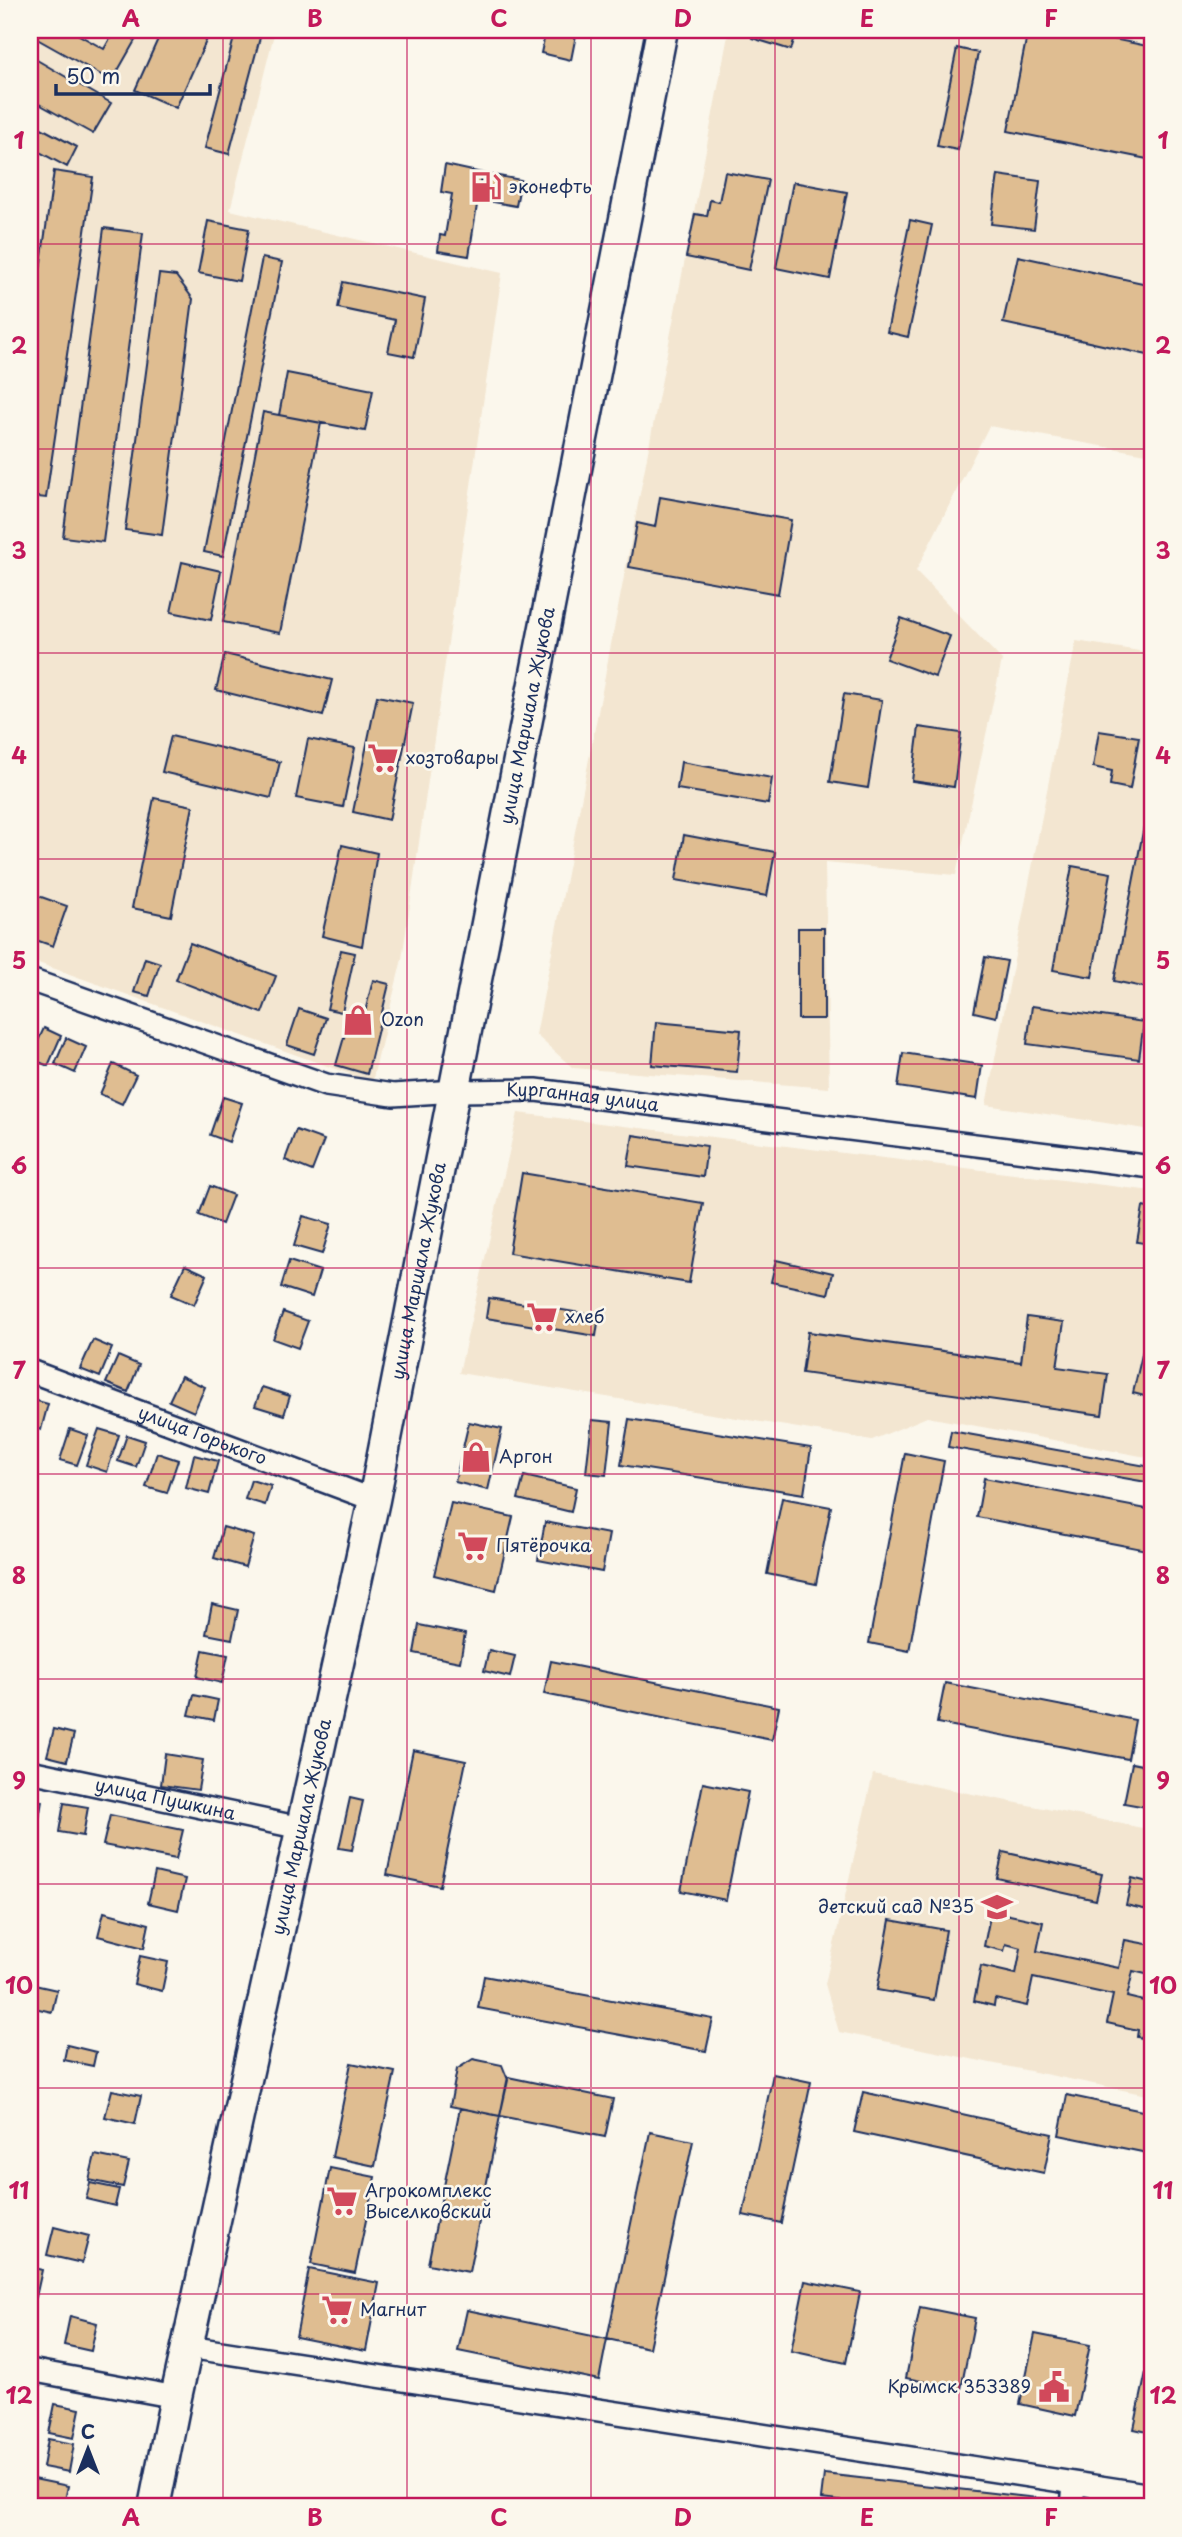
<svg xmlns="http://www.w3.org/2000/svg" width="1182" height="2537" font-family="'Playpen Sans',sans-serif">
	<style>
		.built { fill: #f3e6d1 }
		.building { fill: #dfbd91; stroke: #1b2f5e; stroke-width: 2 }
		.lines { fill: none; stroke-linecap: round; stroke-linejoin: round }
		.street-casing { stroke: #1b2f5e; stroke-width: 26 }
		.secondary-casing { stroke: #1b2f5e; stroke-width: 35 }
		.street { stroke: #fbf7ec; stroke-width: 21 }
		.secondary { stroke: #fbf7ec; stroke-width: 30 }
		.grid { fill: none; stroke: #c2185b; stroke-width: 2; stroke-opacity: 0.55 }
		.labels { text-anchor: middle; stroke-width: 5; stroke-linejoin: round; paint-order: stroke }
		.poi-label { font-size: 18px; fill: #1b2f5e; stroke: #fbf7ec; text-anchor: start }
		.street-label { font-size: 18px; fill: #1b2f5e; stroke: #fbf7ec }
		.neatline { fill: none; stroke: #c2185b; stroke-width: 2.5 }
		.grid-label { font-size: 23px; text-anchor: middle; font-weight: bold; fill: #c2185b }
	</style>
	<rect width="100%" height="100%" fill="#fbf7ec"/>
	<filter id="ink" filterUnits="userSpaceOnUse"><feTurbulence type="fractalNoise" baseFrequency=".0143" numOctaves="2"/><feDisplacementMap in="SourceGraphic" scale="14" xChannelSelector="R" yChannelSelector="G"/><feConvolveMatrix kernelMatrix="1 2 1 2 8 2 1 2 1" color-interpolation-filters="sRGB"/></filter>
	<g filter="url(#ink)">
		<path class="built" d="M30,30H275L230,210L502,273L402,959L372,1082L30,960Z
			M729,30H1152V455L989,426L916,571L1002,660L956,875L825,863L829,1088L573,1068L536,1035Z
			M1076,641L1152,653V1130L986,1105Z
			M518,1113L1152,1191V1458L927,1417L872,1440L459,1373Z
			M873,1774L1152,1830V2096L839,2032L825,1984Z"/>
		<path class="building" d="M30,30H70L104,49L115,30H141L112,81L30,35Z
			M162,30H211L176,108L135,90Z
			M236,30H262L229,154L205,148Z
			M546,30H577L571,60L541,53Z
			M754,30H797L791,50L752,38Z
			M1028,30H1070L1152,47V160L1008,131Z
			M957,48L978,53L958,150L937,146Z
			M30,56L111,103L93,134L30,99Z
			M30,122L77,147L67,167L30,147Z
			M30,156L37,157L30,208Z
			M445,165L482,173L469,256L438,251L440,235L445,236L452,194L441,192Z
			M54,171L93,177L46,498L30,496V340Z
			M725,172L768,180L749,270L686,257L695,214L707,216L710,200L719,202Z
			M482,173L521,180L516,206L477,199Z
			M998,175L1040,181L1034,229L991,224Z
			M793,182L847,192L830,279L776,268Z
			M910,220L932,225L908,337L887,332Z
			M208,221L249,229L239,281L198,273Z
			M104,228L143,233L103,542L63,537Z
			M1018,256L1152,285V356L1003,323Z
			M262,258L282,262L223,556L204,552Z
			M159,274L176,276L193,299L162,535L125,530Z
			M343,282L425,299L414,357L388,352L395,320L338,308Z
			M287,373L373,390L365,431L279,415Z
			M263,412L321,423L280,633L223,622Z
			M660,497L791,520L778,594L629,567L637,523L655,527Z
			M182,562L221,571L211,620L171,612Z
			M901,618L950,636L935,677L886,659Z
			M225,654L332,680L323,716L216,690Z
			M844,694L882,700L868,788L830,782Z
			M377,696L413,703L389,820L353,812Z
			M919,727L961,733L954,787L912,781Z
			M1099,731L1139,737L1130,789L1110,785L1112,771L1093,767Z
			M171,736L280,762L271,798L162,772Z
			M308,739L355,748L343,807L296,798Z
			M681,762L772,778L768,804L677,789Z
			M1152,785V989L1114,981Z
			M154,798L193,806L171,916L132,908Z
			M684,835L775,852L767,896L676,880Z
			M342,845L377,853L362,946L322,936Z
			M1072,866L1111,873L1092,977L1053,970Z
			M30,893L67,906L53,946L30,938Z
			M798,928H824V1019H798Z
			M190,943L276,976L262,1013L176,980Z
			M341,950L355,953L342,1012L327,1009Z
			M985,957L1007,961L996,1017L974,1012Z
			M145,958L160,963L149,996L134,992Z
			M373,980L389,984L367,1074L336,1065L351,1013L365,1012Z
			M1032,1006L1144,1022L1139,1059L1027,1044Z
			M299,1009L326,1018L314,1054L287,1045Z
			M656,1022L741,1030L737,1072L652,1065Z
			M44,1028L61,1036L48,1066L30,1058Z
			M66,1038L86,1047L75,1073L55,1064Z
			M903,1053L982,1065L977,1099L898,1087Z
			M113,1064L136,1075L122,1104L100,1094Z
			M223,1097L242,1103L229,1142L210,1135Z
			M296,1130L324,1140L312,1171L285,1160Z
			M633,1135L707,1146L703,1177L628,1166Z
			M522,1173L703,1203L689,1283L509,1253Z
			M210,1186L233,1195L222,1224L199,1215Z
			M1143,1207L1152,1209V1244L1137,1242Z
			M303,1216L331,1224L322,1254L294,1246Z
			M776,1260L833,1273L828,1294L771,1282Z
			M289,1261L320,1271L312,1297L281,1287Z
			M185,1265L207,1275L194,1305L171,1295Z
			M489,1298L599,1316L596,1336L486,1318Z
			M283,1312L308,1321L298,1348L273,1339Z
			M1152,1312V1398L1133,1393Z
			M1027,1317L1064,1322L1057,1367L1108,1374L1102,1415L802,1373L808,1332L1021,1362Z
			M93,1340L112,1348L100,1377L80,1369Z
			M118,1356L139,1365L128,1392L106,1383Z
			M181,1376L205,1387L194,1412L169,1401Z
			M262,1387L290,1396L284,1415L255,1406Z
			M30,1399L48,1404L41,1430L30,1426Z
			M629,1419L811,1448L804,1494L621,1465Z
			M592,1420L612,1422L606,1475L586,1473Z
			M469,1422L502,1429L488,1490L455,1482Z
			M70,1429L88,1435L77,1465L60,1460Z
			M99,1429L119,1435L107,1472L86,1465Z
			M951,1431L1152,1467V1483L948,1447Z
			M127,1435L145,1441L136,1467L118,1461Z
			M157,1453L178,1460L167,1493L146,1487Z
			M905,1453L944,1461L909,1651L869,1643Z
			M194,1455L218,1461L209,1494L186,1488Z
			M524,1476L576,1488L571,1512L518,1499Z
			M984,1478L1152,1510V1551L977,1517Z
			M251,1480L271,1486L265,1505L245,1499Z
			M782,1498L831,1507L816,1584L767,1574Z
			M451,1503L513,1517L496,1590L434,1575Z
			M545,1522L609,1534L602,1572L538,1560Z
			M223,1527L254,1536L245,1567L214,1558Z
			M212,1604L238,1610L232,1639L206,1634Z
			M419,1625L465,1634L460,1662L414,1653Z
			M203,1650L228,1655L222,1683L197,1677Z
			M489,1650L515,1656L510,1677L484,1671Z
			M551,1661L779,1707L772,1740L544,1694Z
			M945,1683L1135,1720L1128,1759L937,1723Z
			M194,1695L218,1700L214,1720L189,1715Z
			M54,1729L74,1734L67,1761L47,1756Z
			M413,1750L466,1761L440,1886L387,1875Z
			M165,1754L203,1760L198,1790L161,1785Z
			M1132,1763L1152,1767V1808L1124,1803Z
			M703,1783L748,1792L726,1900L681,1891Z
			M350,1798L363,1801L352,1850L339,1848Z
			M30,1799L42,1801L37,1830L30,1829Z
			M64,1803L88,1807L83,1836L59,1832Z
			M110,1815L183,1830L176,1859L103,1845Z
			M1003,1852L1102,1874L1096,1900L997,1878Z
			M155,1872L185,1879L178,1910L148,1903Z
			M1132,1878L1152,1883V1911L1126,1905Z
			M991,1911L1043,1922L1037,1951L1119,1968L1125,1940L1152,1945V1982L1149,1981L1150,1975L1133,1971L1127,1997L1152,2003V2040L1137,2037L1138,2030L1107,2023L1113,1995L1033,1978L1027,2006L995,1999L994,2006L974,2001L981,1966L1016,1974L1021,1948L1006,1944L1004,1951L984,1946Z
			M104,1912L149,1924L144,1948L98,1936Z
			M890,1920L946,1930L934,2000L877,1990Z
			M140,1956L168,1962L162,1991L134,1984Z
			M484,1976L713,2019L706,2051L478,2008Z
			M30,1984L57,1990L52,2012L30,2007Z
			M67,2045L96,2052L93,2066L64,2060Z
			M473,2059L502,2065L508,2080L500,2116L450,2106L457,2069Z
			M351,2063L395,2072L375,2166L332,2157Z
			M773,2074L811,2082L781,2223L743,2215Z
			M508,2077L613,2099L605,2137L500,2116Z
			M112,2090L141,2096L135,2124L105,2117Z
			M863,2092L1052,2134L1044,2173L854,2132Z
			M1067,2095L1152,2113V2154L1059,2135Z
			M460,2108L500,2116L469,2272L428,2264Z
			M650,2132L693,2141L649,2348L607,2339Z
			M95,2155L129,2162L123,2187L89,2180Z
			M330,2168L375,2177L355,2273L311,2264Z
			M90,2183L119,2189L115,2206L86,2199Z
			M54,2227L89,2236L82,2263L47,2255Z
			M30,2267L42,2270L36,2297L30,2295Z
			M309,2269L379,2283L366,2351L296,2337Z
			M805,2281L860,2292L846,2363L791,2351Z
			M920,2307L975,2318L961,2389L906,2378Z
			M467,2310L607,2339L599,2380L458,2351Z
			M70,2316L97,2323L91,2351L64,2345Z
			M1035,2334L1090,2345L1075,2416L1020,2404Z
			M1149,2358L1152,2359V2433L1134,2429Z
			M55,2404L80,2409L74,2438L49,2433Z
			M48,2439L74,2444L69,2472L43,2467Z
			M824,2474L1063,2501L1062,2507H892L821,2499Z
			M34,2479L68,2486L64,2505L30,2499Z"/>
		<g class="lines">
			<defs>
				<g id="street">
					<path id="s1" d="M30,980L326,1085L393,1095L456,1091L536,1090L1152,1167"/>
					<path id="s2" d="M30,1371L374,1500"/>
					<path id="s3" d="M30,1771L301,1828"/>
					<path d="M188,2347L1152,2495"/>
					<path d="M30,2370L176,2397"/>
					<path d="M1072,2507L1074,2484"/>
				</g>
				<g id="secondary">
					<path id="s4" d="M154,2507L176,2397L374,1500L662,30"/>
				</g>
			</defs>
			<use href="#street" class="street-casing"/>
			<use href="#secondary" class="secondary-casing"/>
			<use href="#street" class="street"/>
			<use href="#secondary" class="secondary"/>
		</g>
	</g>
	<path class="grid" d="M223,30V2507M407,30V2507M591,30V2507M775,30V2507M959,30V2507M30,244H1152M30,449H1152M30,653H1152M30,859H1152M30,1064H1152M30,1268H1152M30,1474H1152M30,1679H1152M30,1884H1152M30,2088H1152M30,2294H1152"/>
	<defs>
		<symbol id="fuel-bare" viewBox="-9 -9 18 18"><path d="M-5.5-6h7V0h2V4h1.3V-2.5L3-4.5l.8-.8L6-3V5H2.5V1h-1V6h-7ZM-4.2-4.7v3.2H.2V-4.7Z" fill="#d1495b" stroke="#fbf7ec" stroke-width="2.5" paint-order="stroke"/></symbol>
		<symbol id="supermarket-bare" viewBox="-9 -9 18 18"><path d="M-6-5.5h2.5l.6 2H6L4.5 2H-2.5L-4.4-4H-6ZM-1.5 3.2a1.3 1.3 0 1 0 .1 0ZM3 3.2a1.3 1.3 0 1 0 .1 0Z" fill="#d1495b" stroke="#fbf7ec" stroke-width="2.5" paint-order="stroke"/></symbol>
		<symbol id="shop-bare" viewBox="-9 -9 18 18"><path d="M-5-2.5h2.3a2.7 3.5 0 0 1 5.4 0H5L5.5 6h-11ZM-1.5-2.5h3a1.5 2.3 0 0 0-3 0Z" fill="#d1495b" stroke="#fbf7ec" stroke-width="2.5" paint-order="stroke"/></symbol>
		<symbol id="school-bare" viewBox="-9 -9 18 18"><path d="M0-5L7-2L0 1L-7-2ZM-4 1L0 2.5L4 1V4Q0 6-4 4Z" fill="#d1495b" stroke="#fbf7ec" stroke-width="2.5" paint-order="stroke"/></symbol>
		<symbol id="civic-bare" viewBox="-9 -9 18 18"><path d="M-.6-6.5H3V-4.5H.6V-3L4-1V1h2V6H-6V1h2V-1L-.6-3ZM-1.2 2.5V6h2.4V2.5Z" fill="#d1495b" stroke="#fbf7ec" stroke-width="2.5" paint-order="stroke"/></symbol>
	</defs>
	<g fill-rule="evenodd">
		<use href="#fuel-bare" x="464" y="165" width="44" height="44"/>
		<use href="#supermarket-bare" x="361" y="736" width="44" height="44"/>
		<use href="#shop-bare" x="336" y="998" width="44" height="44"/>
		<use href="#supermarket-bare" x="520" y="1295" width="44" height="44"/>
		<use href="#shop-bare" x="454" y="1435" width="44" height="44"/>
		<use href="#supermarket-bare" x="451" y="1524" width="44" height="44"/>
		<use href="#school-bare" x="975" y="1885" width="44" height="44"/>
		<use href="#supermarket-bare" x="320" y="2179" width="44" height="44"/>
		<use href="#supermarket-bare" x="315" y="2288" width="44" height="44"/>
		<use href="#civic-bare" x="1032" y="2365" width="44" height="44"/>
	</g>
	<g class="labels">
		<g class="poi-label">
			<text x="509" y="193">эконефть</text>
			<text x="406" y="764">хозтовары</text>
			<text x="381" y="1026">Ozon</text>
			<text x="565" y="1323">хлеб</text>
			<text x="499" y="1463">Аргон</text>
			<text x="496" y="1552">Пятёрочка</text>
			<text x="974" y="1913" text-anchor="end">детский сад №35</text>
			<text x="365" y="2197">Агрокомплекс<tspan x="365" dy="21">Выселковский</tspan></text>
			<text x="360" y="2316">Магнит</text>
			<text x="1031" y="2393" text-anchor="end">Крымск 353389</text>
		</g>
		<g class="street-label">
			<text dy="6" stroke="none"><textPath href="#s4" startOffset="1830">улица Маршала Жукова</textPath></text>
			<text dy="6" stroke="none"><textPath href="#s1" startOffset="572">Курганная улица</textPath></text>
			<text dy="6" stroke="none"><textPath href="#s4" startOffset="1264">улица Маршала Жукова</textPath></text>
			<text dy="6" stroke="none"><textPath href="#s2" startOffset="184">улица Горького</textPath></text>
			<text dy="6" stroke="none"><textPath href="#s3" startOffset="138">улица Пушкина</textPath></text>
			<text dy="6" stroke="none"><textPath href="#s4" startOffset="696">улица Маршала Жукова</textPath></text>
		</g>
	</g>
	<rect width="1182" height="2537" fill="none" stroke="#fbf7ec" stroke-width="77"/>
	<g transform="translate(88 2449)" stroke="#fbf7ec" stroke-width="5" paint-order="stroke">
	<path d="M0-5L12 26L0 18L-12 26Z" fill="#1b2f5e"/>
	<text y="-10" font-size="19" font-weight="bold" text-anchor="middle" fill="#1b2f5e">С</text>
	</g>
	<path d="M56 84v10h154v-10" fill="none" stroke="#1b2f5e" stroke-width="3.5"/>
	<text x="66" y="84" font-size="21" fill="#1b2f5e" stroke="#fbf7ec" stroke-width="5" paint-order="stroke">50 m</text>
	<rect x="38" y="38" width="1106" height="2460" class="neatline"/>
	<g class="grid-label">
		<text x="131" y="27">A</text>
		<text x="315" y="27">B</text>
		<text x="499" y="27">C</text>
		<text x="683" y="27">D</text>
		<text x="867" y="27">E</text>
		<text x="1051" y="27">F</text>
		<text x="19" y="149">1</text>
		<text x="1163" y="149">1</text>
		<text x="19" y="354">2</text>
		<text x="1163" y="354">2</text>
		<text x="19" y="559">3</text>
		<text x="1163" y="559">3</text>
		<text x="19" y="764">4</text>
		<text x="1163" y="764">4</text>
		<text x="19" y="969">5</text>
		<text x="1163" y="969">5</text>
		<text x="19" y="1174">6</text>
		<text x="1163" y="1174">6</text>
		<text x="19" y="1379">7</text>
		<text x="1163" y="1379">7</text>
		<text x="19" y="1584">8</text>
		<text x="1163" y="1584">8</text>
		<text x="19" y="1789">9</text>
		<text x="1163" y="1789">9</text>
		<text x="19" y="1994">10</text>
		<text x="1163" y="1994">10</text>
		<text x="19" y="2199">11</text>
		<text x="1163" y="2199">11</text>
		<text x="19" y="2404">12</text>
		<text x="1163" y="2404">12</text>
		<text x="131" y="2526">A</text>
		<text x="315" y="2526">B</text>
		<text x="499" y="2526">C</text>
		<text x="683" y="2526">D</text>
		<text x="867" y="2526">E</text>
		<text x="1051" y="2526">F</text>
	</g>
</svg>
